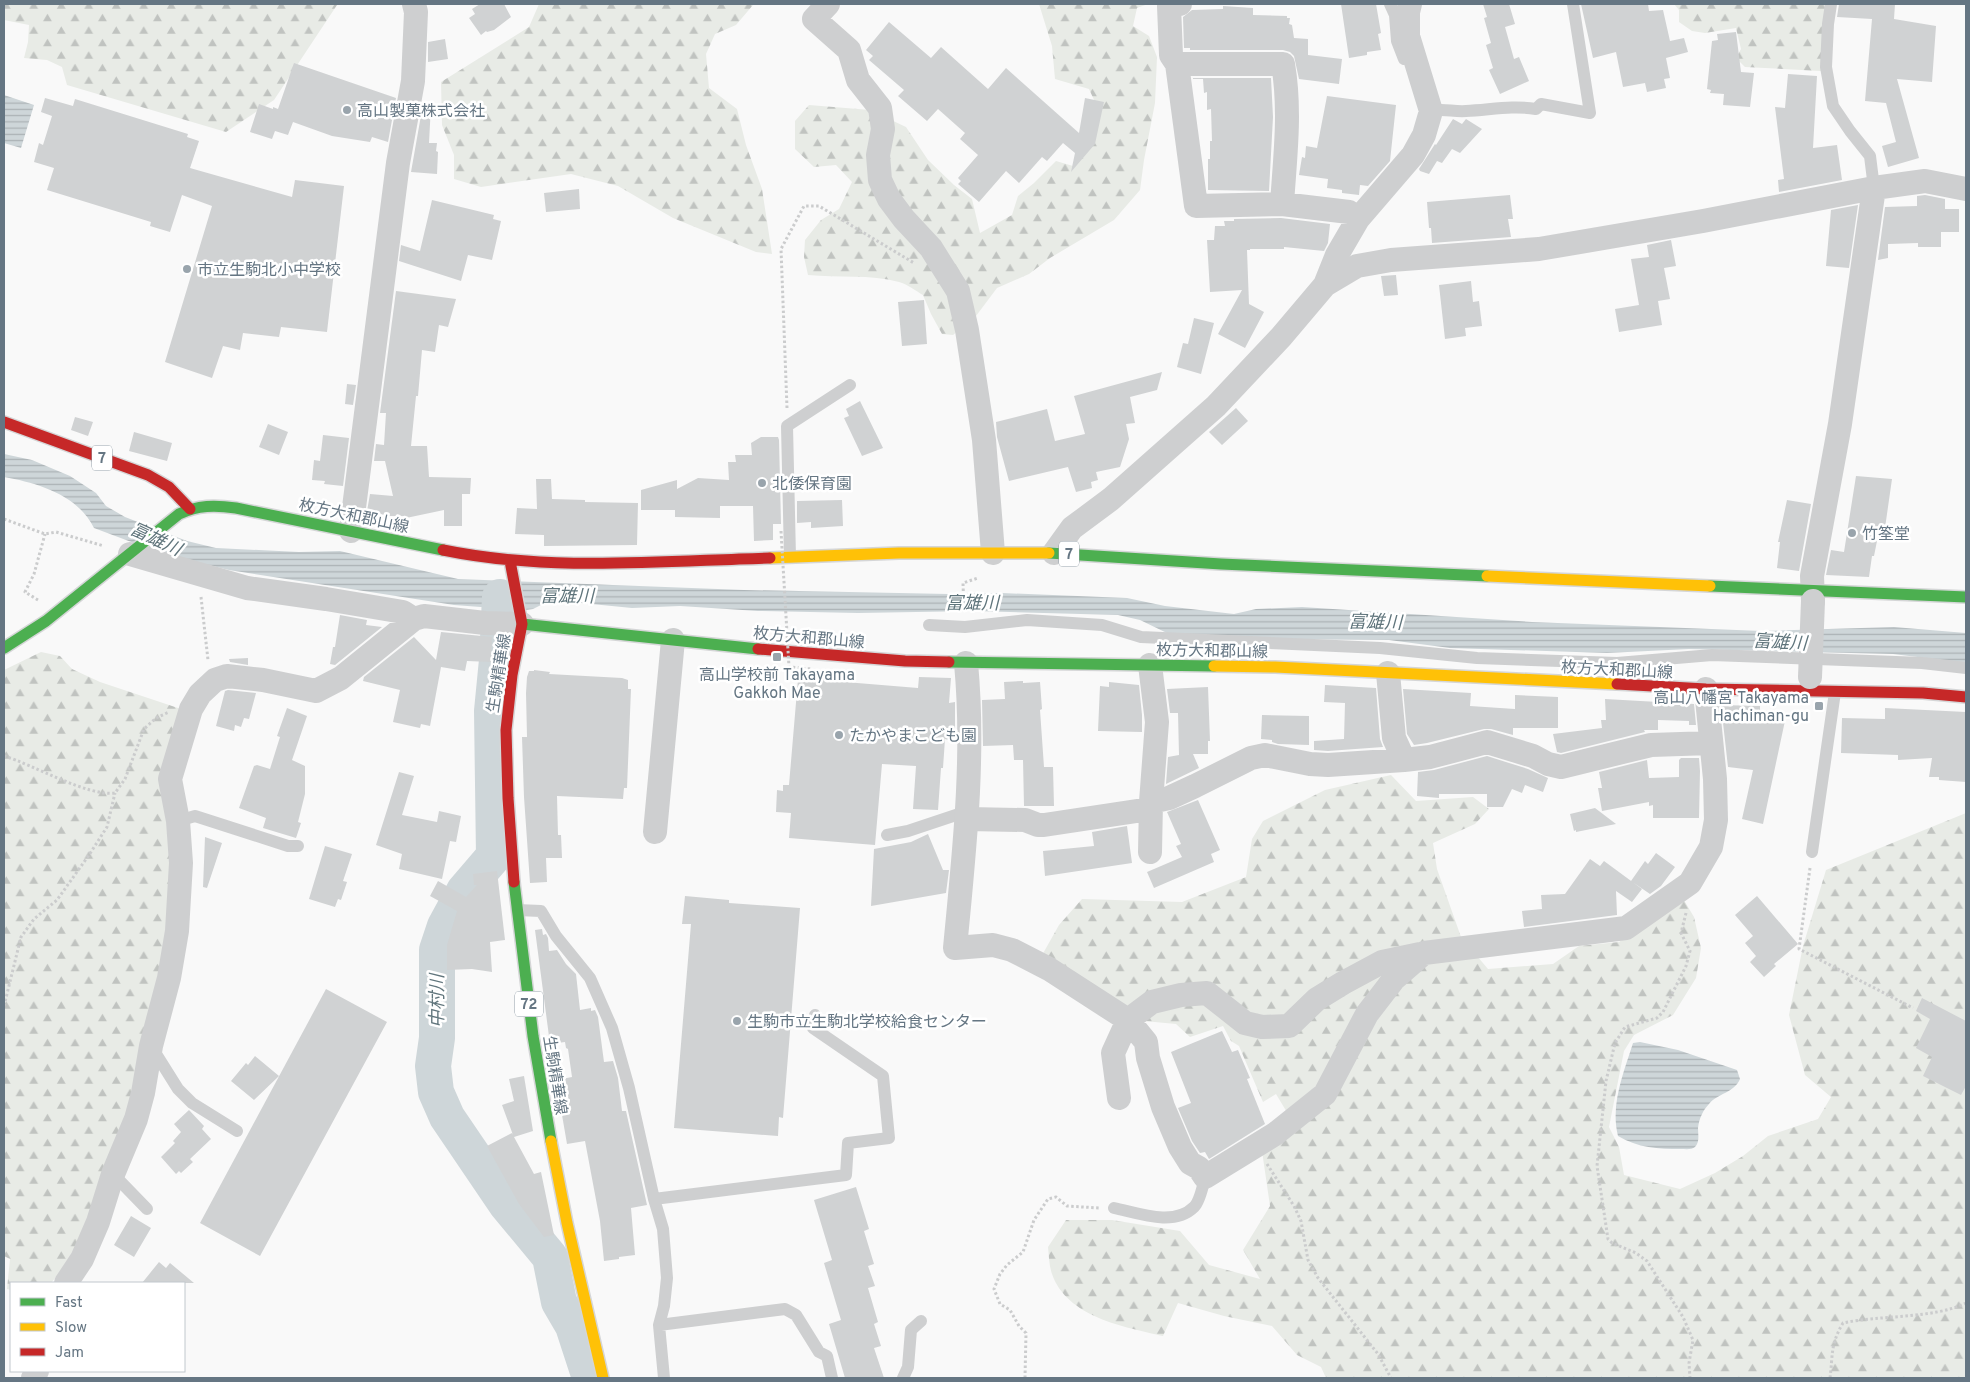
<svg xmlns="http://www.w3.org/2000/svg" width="1970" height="1382" font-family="Overpass,'Noto Sans JP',sans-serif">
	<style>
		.forest { fill: url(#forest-firs) }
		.water { fill: url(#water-rules) }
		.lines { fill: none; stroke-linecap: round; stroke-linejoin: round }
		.river { stroke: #ced6d9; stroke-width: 36 }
		.building { fill: #d0d2d3 }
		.fast-casing { stroke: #d5d6d7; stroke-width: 14 }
		.slow-casing { stroke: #d5d6d7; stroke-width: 14 }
		.jam-casing { stroke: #d5d6d7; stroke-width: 14 }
		.path { stroke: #cbcccd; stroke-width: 3; stroke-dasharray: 2.5 2.5; stroke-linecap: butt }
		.lane { stroke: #cecfd0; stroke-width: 12 }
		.street { stroke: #cecfd0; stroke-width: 24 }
		.fast { stroke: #4caf50; stroke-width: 11 }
		.slow { stroke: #ffc107; stroke-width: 11 }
		.jam { stroke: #c62828; stroke-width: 11 }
		.path-bridge { stroke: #cbcccd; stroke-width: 3; stroke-dasharray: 2.5 2.5; stroke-linecap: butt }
		.street-bridge { stroke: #cecfd0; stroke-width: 24 }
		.poi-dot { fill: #99a4ac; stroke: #fff; stroke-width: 2 }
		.labels { text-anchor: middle; stroke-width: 5; stroke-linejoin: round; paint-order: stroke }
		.shield { fill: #fff; stroke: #939fa8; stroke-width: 1 }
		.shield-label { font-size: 15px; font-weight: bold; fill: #657683 }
		.poi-label { font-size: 16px; fill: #657683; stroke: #fff; text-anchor: start }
		.street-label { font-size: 16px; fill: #657683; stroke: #fff }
		.water-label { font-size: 18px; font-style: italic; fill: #60757c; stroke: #fff }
	</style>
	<defs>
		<pattern id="forest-firs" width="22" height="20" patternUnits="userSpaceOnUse" patternTransform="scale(1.25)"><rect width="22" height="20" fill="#e8ebe6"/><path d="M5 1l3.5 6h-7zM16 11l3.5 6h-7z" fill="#c0c3c0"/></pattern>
		<pattern id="water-rules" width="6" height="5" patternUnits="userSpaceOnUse" patternTransform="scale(1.25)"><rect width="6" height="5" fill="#ced6d9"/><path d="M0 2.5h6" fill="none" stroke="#abb2b5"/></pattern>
	</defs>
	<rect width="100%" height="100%" fill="#f9f9f9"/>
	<path class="forest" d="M4,4H337V5L274,100L226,132L67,85L62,67L47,60L24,58L28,42L29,25L4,20Z
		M539,4H760L753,5L736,25L715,34L706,54L709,88L737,109L746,145L762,189L772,254L756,252L673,218L618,186L571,174L481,187L454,179V155L442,125L441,82L529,27Z
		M1039,4H1148L1137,8L1133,26L1149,36L1157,57L1155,103L1144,160L1140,190L1114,220L1050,258L1029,274L997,288L976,316L953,335L942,334L931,314L923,295C916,291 907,284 899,282C870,274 838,278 808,275L804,257L805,240L821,220L839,209L852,182L836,165L814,167L795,149V121L809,105L870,110L906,127L928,160L954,185L972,199L980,233L1012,215L1018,196L1034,183L1056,161L1073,166L1089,148L1101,115L1089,89L1055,79L1052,46Z
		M1674,4H1826L1821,71L1745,67L1736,58L1741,49L1736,28L1705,33L1692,31L1679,22V10Z
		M41,652L60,656L72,669L100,682L184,710L173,898L133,1107L77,1252L51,1283H11V1290L7,1289L10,1259L4,1256V670Z
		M1391,775L1416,801L1473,797L1489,809L1475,824L1433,843L1437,869L1461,937L1488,969L1553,964L1579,946L1619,942L1682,897L1694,917L1701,948L1696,978L1673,1015L1634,1035L1624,1051L1609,1127L1619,1147L1624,1175L1680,1189L1715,1173L1743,1156L1768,1136L1818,1119L1831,1097L1805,1075L1789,1015L1803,946L1826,870L1966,813V1378H1326L1321,1367L1297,1355L1272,1326L1224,1316L1178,1303L1163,1336C1124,1327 1067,1317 1052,1274C1049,1266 1049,1256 1048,1247L1066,1220H1112L1180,1231L1209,1265L1260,1279L1243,1250L1270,1206L1262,1151L1288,1114L1276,1094L1263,1102L1239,1046L1231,1041L1223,1026L1190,1037L1176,1024L1144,1021L1041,957L1059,925L1082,899L1182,902L1246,877L1252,839L1263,821L1325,790Z"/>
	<path class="water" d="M4,95L34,105L21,148L4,143Z
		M4,454L32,460L70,476L96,493L106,506L125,517L187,541L216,548L299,552L340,551L458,579L744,590L948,594L1002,593L1127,598L1165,606L1234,614L1256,609L1302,607L1532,622L1762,631L1894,627L1966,633V663L1893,654L1689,649L1607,653L1450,648L1389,640L1265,639L1169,634L1140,620L1118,615L975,611L858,613L758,611L680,606L632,608L551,600L533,609L510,612L494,608L454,605L229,570L166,555L94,528C78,495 38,483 4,477Z
		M1640,1042L1678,1050L1737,1070L1740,1079C1734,1093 1718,1093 1709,1104C1703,1110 1699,1119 1698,1128C1698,1134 1700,1142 1695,1147C1692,1150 1685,1149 1681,1149C1658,1149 1638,1148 1618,1136C1610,1104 1624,1072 1633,1043Z"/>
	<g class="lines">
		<path class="river" d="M500,597L497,660L492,711L494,856L464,891L445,926L437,950V1038L433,1066L436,1092L447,1117L506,1204L550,1257L559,1302L573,1326L590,1378"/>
	</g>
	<path class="building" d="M480,4H504L511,17L494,30L487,32L486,31L481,35L469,18L475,14L472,9Z
		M1341,4H1376L1381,33L1378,34L1381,50L1367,52V55L1349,58Z
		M1483,4H1509L1515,24L1505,27L1514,59L1519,57L1529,81L1500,94L1489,70L1493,68L1486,45L1491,43L1484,18L1487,17Z
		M1581,4H1648L1649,11L1663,10L1670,41L1684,38L1688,52L1666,58L1670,78L1664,79L1666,88L1647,92L1645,83L1623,87L1616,52L1593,58Z
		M1839,4H1895L1894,19L1936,26L1932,82L1897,79L1919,158L1888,167L1882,146L1896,142L1886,103L1865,101L1872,19L1837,17Z
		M1223,6L1253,8V15L1287,16V18H1290L1289,24L1292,25L1294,38L1308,39V55L1342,59L1339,84L1299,79L1294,56L1290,52L1283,50H1190V48H1184L1183,17L1192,10L1223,9Z
		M889,22L931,58L941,47L988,89L1006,68L1079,133L1085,98L1104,102L1095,144L1071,172L1075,153L1063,143L1047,161L1042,157L1019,183L1006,171L979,202L958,184L961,181L958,178L978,155L960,139L965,133L938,109L927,121L898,96L904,90L869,60L873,56L866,50Z
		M1736,32L1741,72L1754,73L1750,107L1723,105L1724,94L1710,93L1711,90L1707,89L1712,41L1718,40L1717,34Z
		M445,39L448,59L428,62V42Z
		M294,63L396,98L388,142L372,137L370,142L332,136L293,122L288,135L275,131L272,139L250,132L259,104L273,109V107L278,109Z
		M1788,74L1817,76L1813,148L1837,145L1842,180L1779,192L1778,180L1784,179L1775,107L1785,108Z
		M1193,78H1271L1273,117L1269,191L1208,190V159H1210V141H1212L1211,109L1207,110V92L1204,93L1203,79H1193Z
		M1327,96L1396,105L1390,161L1368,186L1360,185L1359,195L1342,193V190L1327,188L1328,179L1299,175L1302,157L1305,158L1306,146L1317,148Z
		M45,98L73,106L75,99L188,134L187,137L199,141L190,168L292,197L295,180L344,186L327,332L281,327L279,337L243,333L240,350L223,346L212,378L165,362L212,206L182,195L170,232L150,226L151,222L47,190L54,168L34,162L39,143L43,145L52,116L41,112Z
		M423,104L431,105L429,143H437L436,151L438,152L437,174L411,172Z
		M1453,119L1462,124L1466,119L1482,129L1460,153L1452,149L1442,163L1437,161L1429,174L1420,171L1419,169L1435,144L1436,145Z
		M579,189L580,209L546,212L544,193Z
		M1510,195L1513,219H1508L1511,237L1432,243L1431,228H1429L1427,202Z
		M1925,195L1945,199V209H1959V232H1941V247H1918V243L1888,244V258L1878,260L1885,207L1917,206V196Z
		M432,200L494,215L493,219L501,221L492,260L468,255L461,281L399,261L401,245L420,251Z
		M1858,205L1849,268L1826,266L1831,210Z
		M1281,218L1330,224L1328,243L1324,251L1284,247V249H1250V250H1247L1249,304L1264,312L1245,348L1218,334L1242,290L1210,292L1207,240H1214L1215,226H1225L1224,221H1234V219Z
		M1671,240L1676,266L1664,268L1670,299L1658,301L1662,325L1619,332L1615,309L1639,305L1631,259L1649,257L1647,245Z
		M1396,275L1398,295L1384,296L1381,276Z
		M1471,281L1473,302L1479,301L1482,326L1465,328L1466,336L1445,339L1439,285Z
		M396,291L456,299L448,327L439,325L435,352L422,350L418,396H416L411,446H427L429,477L471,478L470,494H462V526H444V510L406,518L405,516H389L367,511L370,494L393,496L385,461H374L376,444L384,445L386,413H380Z
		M924,300L927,344L902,346L898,302Z
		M1194,318L1214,323L1201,374L1177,367L1183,343L1188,344Z
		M1162,372L1157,390L1130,397L1135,423L1126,424L1129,439L1120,467L1096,472L1098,480L1091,482L1092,488L1076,492L1068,467L1009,481L997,437L996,422L1047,409L1055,441L1085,434L1074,396Z
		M347,384L356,385L353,405L345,404Z
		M860,401L883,448L862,456L844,418L849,416L846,409Z
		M1236,408L1248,421L1222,445L1209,432Z
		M75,417L93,422L88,436L71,430Z
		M268,424L288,432L279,455L259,447Z
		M134,432L172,443L167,461L129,451Z
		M323,435L349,438L343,486L324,484L325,481L312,480L314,460L320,461Z
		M761,437H778L779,440L781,524H773V540L754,541L753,506H720V518L675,517V510H641V490L677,480V489L698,478L729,480L728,462H736L735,455H752L751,443Z
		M1856,476L1892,479L1883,542L1877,541L1874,556H1872L1869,577L1826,575L1831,550L1844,552Z
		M536,479H551L552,499L585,500V502L638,503L637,545L544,546V535L515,534L517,508L537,509Z
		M842,500L843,526L811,528V522L797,523V501Z
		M1787,500L1811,504L1799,571L1777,568L1780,542H1778Z
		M340,615L367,620L366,625L382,627L335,665L330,664L333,647H335Z
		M441,632L492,637L491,662L467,661L465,671L441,667L430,726L421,724L420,728L393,722L400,690L363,681L364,677L414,637L436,660Z
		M248,658V665L230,662L229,659Z
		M534,670L550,672L549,674L622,678L628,680V689H631L627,788H624L623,799L557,796L558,835H561L562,858H546L547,882L530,883L524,797L522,737H527L526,693L527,677L529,671H534Z
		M821,673L846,675L845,682L918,688L919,677L951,678L949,703L955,702V742L945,739L943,768H941L938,810L913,809L916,766L882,764L875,845L789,838L791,813L776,812L777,790L783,791V785H789L798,679L820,681Z
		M1023,681V683L1040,682L1042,709L1040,710L1044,767H1053L1054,806H1024L1023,760H1014L1013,745L983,746L982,700L1005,699L1004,682Z
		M1109,682L1139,685L1142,715V732L1098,731L1100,686L1109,687Z
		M1325,685L1376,688L1380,739L1383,747L1328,751L1314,750V741L1344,739L1345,703L1324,702Z
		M1208,687L1210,741H1208V754H1193L1199,768L1166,784L1168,757L1179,755L1178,713H1170L1167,689Z
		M1403,689L1471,693L1470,706L1515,709V695L1558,697V728H1513V735L1491,729H1484L1427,743L1414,745L1407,734Z
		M228,690L256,693L249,719L244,718L241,727L235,725L234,731L216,726L225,691Z
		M1605,699L1694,704L1696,725H1689V721L1658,720V730H1644L1645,732L1561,753L1557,752L1553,734L1602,728L1601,720H1606Z
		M1721,705L1759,706H1760V711L1786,716L1763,824L1742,819L1753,770L1728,767Z
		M287,708L307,716L292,760L305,766V794L298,822L301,823L296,838L263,828L266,818L239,808L254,766L257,765L270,769L280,737L277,736Z
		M1885,708L1966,712V782L1939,780V777H1929L1932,758L1898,760V755L1841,753L1842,718L1885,719Z
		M1262,715L1309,716V745L1278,744L1272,742V740L1261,739Z
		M1487,756L1528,769L1548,778L1543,792L1525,785L1522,793L1512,789L1503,807H1487V794H1439V798L1417,796L1418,772L1434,770Z
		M1681,758H1699L1700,771L1699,818H1653V805L1649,806V802L1602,811L1598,788H1602L1599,772L1647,760L1649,778L1679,777V760Z
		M399,772L414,776L402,815L437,822L439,811L461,816L456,842L450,841L442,879L399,869L402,854L376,845Z
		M1198,800L1220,850L1211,854L1214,862L1154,888L1147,872L1182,857L1176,846L1181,844L1167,812Z
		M1595,808L1616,824L1576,832V830L1574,831L1570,814Z
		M1127,826L1132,863L1045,876L1043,851L1094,846L1092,832Z
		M928,834L943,870H949L946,893L871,906L874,849L911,842Z
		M205,837L222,843L207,888L203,887Z
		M325,846L352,854L343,881L347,882L341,900L338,899L335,907L309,899Z
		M1656,853L1675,867L1661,886L1650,894L1631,881L1645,861L1648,864Z
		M1590,859L1600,866L1604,861L1642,889L1632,902L1616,891L1617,915L1524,927L1522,911L1542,909L1541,895L1565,894Z
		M497,871L505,940L490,942L492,972L472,969L447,970V945L457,911L430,896L438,881L466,897L477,885H474L473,874Z
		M685,896L729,900V903L800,908L783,1118L779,1117L778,1136L674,1128L691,924H682Z
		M1757,896L1798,944L1774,964L1776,966L1764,977L1750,962L1756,956L1745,943L1753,936L1735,915Z
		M542,929L543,935L546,934L548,938L549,951L557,950L566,964L576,974L580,1010L591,1008V1011L595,1010L598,1017L604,1062L613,1061L618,1078L622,1111H626L647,1205L631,1208L635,1255L619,1257V1259L604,1261L600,1221L585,1141L567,1144L556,1080L572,1077L568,1049L566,1048L565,1042L550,1044L535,930Z
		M326,989L387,1022L260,1256L200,1223Z
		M1922,998L1966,1021V1086L1961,1095L1923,1076L1932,1057L1916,1048L1930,1019L1916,1011Z
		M1222,1031L1232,1052L1238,1050L1250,1078L1247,1079L1265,1124L1209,1159L1205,1152L1200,1153L1192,1141L1178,1108L1191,1103L1171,1052Z
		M255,1056L279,1076L254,1100L231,1081L246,1063L248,1065Z
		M524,1076L533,1131L514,1137L534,1174L541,1172L554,1235L544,1237L519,1204L487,1146L512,1133L513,1135L502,1105L514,1101L509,1079Z
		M189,1110L204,1126L202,1129L211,1139L190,1159L193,1162L181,1173L179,1171L176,1174L161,1157L175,1143L173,1141L181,1132L174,1124Z
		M856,1187L869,1229L864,1231L874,1264L868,1266L875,1286L868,1288L878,1322L874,1324L881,1346L874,1348L884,1378H845L829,1324L841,1320L824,1263L832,1260L814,1200Z
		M131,1216L151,1228L134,1257L114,1245Z
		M159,1262L166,1268L170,1263L194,1283H142Z"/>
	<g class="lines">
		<defs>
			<path id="fast" d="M1049,553L1221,564L1487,576
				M1710,586L1966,597
				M522,624L758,649
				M4,648L46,621L179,514C198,505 215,505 236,508L443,550
				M949,662L1214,666
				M514,882L533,1036L551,1141"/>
			<path id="slow" d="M770,558L899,553H1049
				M1487,576L1710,586
				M1214,666L1275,667L1617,684
				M551,1141L567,1223L603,1378"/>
			<path id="jam" d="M4,422L148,475L169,487L190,509
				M443,550C550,572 661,561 770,558
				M510,561L522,624L512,675L506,730L508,798L514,882
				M758,649L905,661L949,662
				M1617,684L1706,689L1923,693L1966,697"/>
		</defs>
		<use href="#fast" class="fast-casing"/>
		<use href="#slow" class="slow-casing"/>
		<use href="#jam" class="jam-casing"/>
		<path class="path" d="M787,408L781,249L804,206H819L914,263
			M4,519L45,534L56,532L104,546
			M201,597L208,660
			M38,600L25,592L34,574L45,534
			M964,611L963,583L978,578
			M4,756C32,764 88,797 115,793L125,779L144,729L156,718L169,712
			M1810,868L1799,949L1913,1008
			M1686,913L1681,933L1690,951L1686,966L1663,1012L1657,1018L1625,1027L1615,1043L1606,1081L1597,1166L1608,1239L1612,1243L1636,1253L1647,1261L1683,1317L1693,1340L1689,1363L1690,1378
			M4,1006L21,937L34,919L57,900L89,855L107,827L115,793
			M1267,1164L1294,1206L1301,1221L1308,1260L1318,1278L1378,1354L1391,1378
			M1025,1378L1026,1333L1019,1326L1010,1310L1000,1304L994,1289L1000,1274L1007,1265L1023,1252L1034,1220L1048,1199L1056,1197L1067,1206L1099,1208
			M1830,1378C1833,1355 1830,1345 1843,1323C1879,1315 1934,1319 1966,1303"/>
		<path class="lane" d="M1390,4L1395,15L1397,41L1404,59
			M1831,4L1828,24L1826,67L1833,106L1850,131L1870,156L1874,188
			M1431,111C1443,108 1453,112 1466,111C1490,110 1512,105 1536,109L1541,104L1590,113L1573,4
			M790,557L787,426L850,385
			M929,625L965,627L1027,620L1102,625L1141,637L1380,648L1477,658L1617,663L1712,655L1922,663L1966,668
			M178,821L195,816L288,846H298
			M887,835L908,831L968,811
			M1812,852L1835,692
			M517,910L541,911L556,936L590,978L612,1028L629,1088L654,1199
			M151,1046L178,1089L192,1103L237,1131
			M113,1174L147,1209
			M1114,1208C1138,1213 1174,1227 1194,1207C1200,1201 1203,1186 1205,1177
			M659,1325L785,1309L796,1315L819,1352L827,1356L832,1378
			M664,1378L659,1325L664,1306L667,1278L663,1229L654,1199L846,1175L848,1143L889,1138L883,1076L813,1028L815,1015
			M903,1378L908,1367L911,1330L921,1321"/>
		<path class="street" d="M828,4L814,19L849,50L858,80L880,108L883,129L878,155L880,180L889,199L904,219L931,248L958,291L967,330L984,440L993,553
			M1177,64L1171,55L1169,6L1180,4
			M1282,204C1285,157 1291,111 1283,64H1177L1196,206L1282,204L1349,212L1358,219
			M1325,285L1357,266L1391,260L1539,249L1703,221L1874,188L1925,181L1966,189
			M351,531L398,163L413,81L416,12L414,4
			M1054,553L1072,528L1111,499L1216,406L1281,337L1325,285L1337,255L1358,219L1413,155L1424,135L1431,111L1408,36V12L1410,4
			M130,554L247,588L326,599L403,612L414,619
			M1813,601L1812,576L1840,424L1874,188
			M966,663C975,758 964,853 955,948L993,945L1012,950L1049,969L1128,1020L1146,1042L1148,1058L1163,1107L1180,1147L1190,1163L1199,1168L1205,1177L1275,1134L1325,1094L1367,1014L1394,979L1424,953L1626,928L1690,883L1711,847L1716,820L1715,779L1706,689
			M1150,665L1157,722L1151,802L1150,852
			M1388,673L1394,738L1404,760
			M1151,802L1169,798L1195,786L1251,758L1265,755L1310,764L1328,765L1404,760L1430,757L1487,742L1533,756L1548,764L1561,767L1651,745L1711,743
			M968,819L1025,820L1038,825H1044L1150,809
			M655,832L673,640
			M1119,1098L1113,1053L1128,1020L1152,1002L1181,995L1207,993L1245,1023L1262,1027L1289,1026L1317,999L1343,983L1382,962L1420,954
			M66,1283L82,1259L98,1222L113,1174L136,1119L143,1093L151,1046L169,978L177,931L181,863L178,821L170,779L191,709L200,694L215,680L227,676L263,680L316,691L341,678L414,619L424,616L485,623L522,624
			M33,1378L37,1371"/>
		<use href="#fast" class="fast"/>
		<use href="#slow" class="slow"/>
		<use href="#jam" class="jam"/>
		<path class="path-bridge" d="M781,531L789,667L812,669"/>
		<path class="street-bridge" d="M1810,677L1813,601"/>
	</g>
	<g class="poi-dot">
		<circle cx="347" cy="110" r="5"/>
		<circle cx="187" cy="269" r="5"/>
		<circle cx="762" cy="483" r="5"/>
		<circle cx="1852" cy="533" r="5"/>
		<rect x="772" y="652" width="10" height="10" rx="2.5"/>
		<rect x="1814" y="701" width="10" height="10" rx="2.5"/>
		<circle cx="839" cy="735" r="5"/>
		<circle cx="737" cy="1021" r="5"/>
	</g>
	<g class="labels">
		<g class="shield">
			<rect x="92" y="445.5" width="20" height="25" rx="4"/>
			<rect x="1059" y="541.5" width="20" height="25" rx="4"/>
			<rect x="515" y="991.5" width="28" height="25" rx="4"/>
		</g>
		<g class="shield-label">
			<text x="102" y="463">7</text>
			<text x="1069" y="559">7</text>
			<text x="529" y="1009">72</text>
		</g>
		<g class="poi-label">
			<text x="357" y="116">高山製菓株式会社</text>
			<text x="197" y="275">市立生駒北小中学校</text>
			<text x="772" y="489">北倭保育園</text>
			<text x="1862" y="539">竹筌堂</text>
			<text x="777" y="680" text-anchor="middle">高山学校前 Takayama<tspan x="777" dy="18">Gakkoh Mae</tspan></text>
			<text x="1809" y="703" text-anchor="end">高山八幡宮 Takayama<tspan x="1809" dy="18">Hachiman-gu</tspan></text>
			<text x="849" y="741">たかやまこども園</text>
			<text x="747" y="1027">生駒市立生駒北学校給食センター</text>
		</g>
		<g class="street-label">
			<text transform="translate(354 515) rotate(12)" y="6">枚方大和郡山線</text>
			<text transform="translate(809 637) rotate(5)" y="6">枚方大和郡山線</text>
			<text transform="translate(1212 650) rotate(1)" y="6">枚方大和郡山線</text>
			<text transform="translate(1617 669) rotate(3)" y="6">枚方大和郡山線</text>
			<text transform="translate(498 673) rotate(-81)" y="6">生駒精華線</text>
			<text transform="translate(556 1075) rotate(81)" y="6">生駒精華線</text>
		</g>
		<g class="water-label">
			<text transform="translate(156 539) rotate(25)" y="6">富雄川</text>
			<text x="567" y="602">富雄川</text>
			<text x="972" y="609">富雄川</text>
			<text transform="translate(1375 622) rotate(1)" y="6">富雄川</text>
			<text transform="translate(1780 642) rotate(3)" y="6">富雄川</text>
			<text transform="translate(437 1001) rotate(-90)" y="6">中村川</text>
		</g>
	</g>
	<rect width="1970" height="1382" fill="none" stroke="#657683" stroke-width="10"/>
	<rect x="10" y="1282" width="175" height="90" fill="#ffffff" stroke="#c1c8cd"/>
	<rect x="20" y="1298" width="25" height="8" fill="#4caf50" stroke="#c1c8cd"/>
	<text x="55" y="1307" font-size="15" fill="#657683">Fast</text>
	<rect x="20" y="1323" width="25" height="8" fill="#ffc107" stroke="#c1c8cd"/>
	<text x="55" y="1332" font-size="15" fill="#657683">Slow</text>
	<rect x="20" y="1348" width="25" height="8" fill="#c62828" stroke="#c1c8cd"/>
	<text x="55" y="1357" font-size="15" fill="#657683">Jam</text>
</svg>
